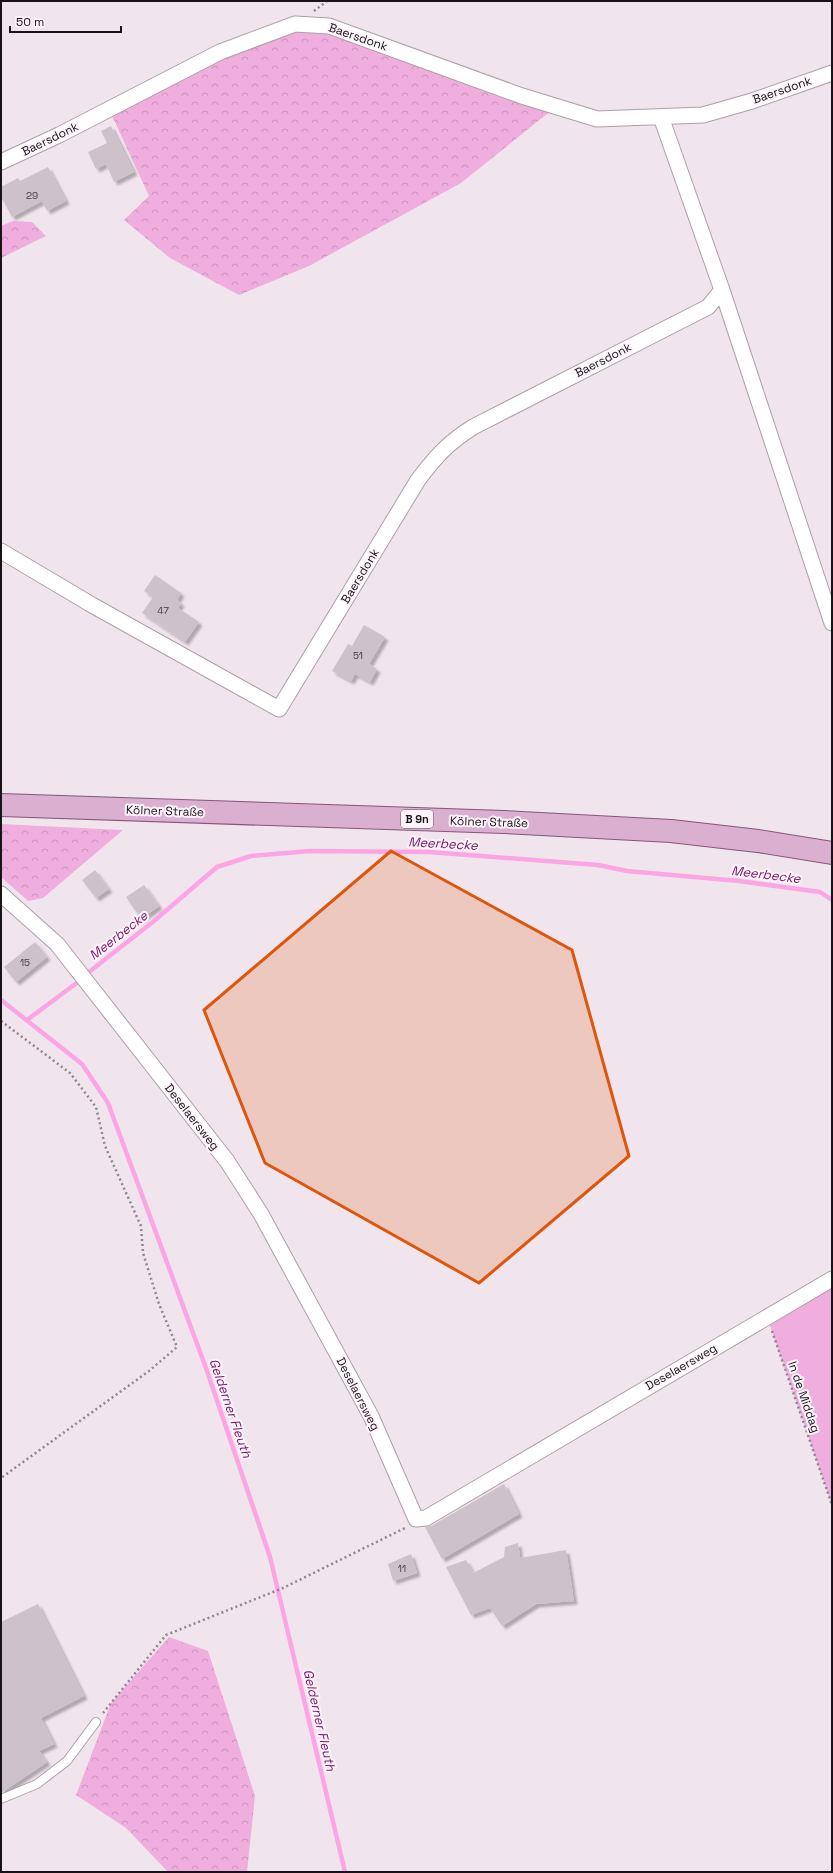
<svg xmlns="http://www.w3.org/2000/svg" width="833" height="1873" font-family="'Space Grotesk',sans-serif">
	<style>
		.green { fill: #efaedd }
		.forest { fill: url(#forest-crowns) }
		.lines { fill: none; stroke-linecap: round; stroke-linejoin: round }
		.stream { stroke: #fca5e5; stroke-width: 4.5 }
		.building { fill: #cec2ca; filter: url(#shadow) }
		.service-casing { stroke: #aba0a7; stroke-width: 10 }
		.minor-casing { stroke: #aba0a7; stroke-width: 17 }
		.primary-casing { stroke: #87557a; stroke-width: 24 }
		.path { stroke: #8e868c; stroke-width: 2.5; stroke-dasharray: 2 3; stroke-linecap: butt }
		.service { stroke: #fff; stroke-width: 8 }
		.minor { stroke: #fff; stroke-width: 15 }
		.primary { stroke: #dbafd0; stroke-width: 22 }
		.marked { fill: #de560c; fill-opacity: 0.2; stroke: #de560c; stroke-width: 3; stroke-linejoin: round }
		.labels { text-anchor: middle; stroke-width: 4; stroke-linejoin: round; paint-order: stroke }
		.number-label { font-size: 10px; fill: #453f43 }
		.shield { fill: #fef3fb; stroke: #5c565b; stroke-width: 1 }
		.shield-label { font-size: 11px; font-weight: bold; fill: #171316 }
		.street-label { font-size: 12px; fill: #171316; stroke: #fef3fb }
		.water-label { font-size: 13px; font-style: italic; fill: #771265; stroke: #fef3fb }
	</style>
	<defs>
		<pattern id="forest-crowns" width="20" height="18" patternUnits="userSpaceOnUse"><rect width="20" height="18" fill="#efaedd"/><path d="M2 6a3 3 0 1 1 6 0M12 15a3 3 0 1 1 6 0" fill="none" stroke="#cc95bd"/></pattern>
		<filter id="shadow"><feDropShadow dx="3.5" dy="3.5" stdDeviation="1" flood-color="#0004"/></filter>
	</defs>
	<rect width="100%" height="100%" fill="#f1e5ed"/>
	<path class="green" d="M832,1283V1505L767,1317Z"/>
	<path class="forest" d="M297,26L329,27L552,110L461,183L309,266L239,295L170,258L124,220L149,196L108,107Z
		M13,221L32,222L46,236L1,258V226Z
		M1,824L123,830L43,898L28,901L1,877Z
		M169,1637L208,1651L255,1796L247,1872H168L126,1828L76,1795L111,1703Z"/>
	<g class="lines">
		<path class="stream" d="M89,972L154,921L217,867L251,856L310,851L429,852L598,865L627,871L739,881L820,892L832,900
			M1,1000L82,1064L108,1103L206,1368L270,1557L345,1872
			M27,1020L78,982"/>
	</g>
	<path class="building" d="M111,126L134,172L114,182L106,164L96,169L88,152L107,143L101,131Z
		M48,167L66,201L47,211L42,201L12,217L1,197V187L18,178L20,181Z
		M155,575L181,593L177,600L181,603L178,608L199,622L185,642L142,613L153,597L144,591Z
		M364,625L385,637L369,664L377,669L370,682L355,674L351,681L332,671L348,644L352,646Z
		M95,870L109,889L96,898L82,880Z
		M144,885L159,906L141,919L126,897Z
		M35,942L47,957L16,982L4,967Z
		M504,1484L519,1514L442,1559L425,1527L431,1526Z
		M518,1543L520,1558L566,1550L574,1601L536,1604L502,1626L490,1608L471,1615L446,1567L466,1560L473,1573L504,1557L505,1547Z
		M411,1554L417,1573L393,1581L388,1564Z
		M38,1604L84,1696L41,1718L54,1744L39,1751L47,1762L1,1793V1622Z"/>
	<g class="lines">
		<defs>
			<path id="service" d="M1,1799L37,1784L67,1761L96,1722"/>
			<path id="minor" d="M1,162L59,135L220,52L295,24L329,26L522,96L597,119L703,115L752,101L832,73
				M722,290L832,623
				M1,551L92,605L279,709L418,480C436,456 448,443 473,427L708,307L722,290L661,117
				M1,894L57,944L227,1161L261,1214L371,1416L416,1519L426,1518L832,1279"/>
			<path id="primary" d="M1,805L504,822L671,831L758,841L832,853"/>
		</defs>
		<use href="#service" class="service-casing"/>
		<use href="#minor" class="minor-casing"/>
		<use href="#primary" class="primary-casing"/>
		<path class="path" d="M314,11L327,1
			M1,1021L70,1073L96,1107L105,1146L141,1226L143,1253L159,1304L177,1347L149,1371L1,1478
			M772,1331L832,1505
			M103,1713L166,1635L283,1588L405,1528"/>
		<use href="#service" class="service"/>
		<use href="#minor" class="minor"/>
		<use href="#primary" class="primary"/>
	</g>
	<path class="marked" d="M391,851L572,950L629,1156L479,1283L265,1163L204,1010Z"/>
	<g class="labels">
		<g class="number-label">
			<text x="32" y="199">29</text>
			<text x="163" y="614">47</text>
			<text x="358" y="659">51</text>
			<text x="25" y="966">15</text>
			<text x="402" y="1572">11</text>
		</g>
		<rect class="shield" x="401" y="810" width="32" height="18" rx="3"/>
		<g class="shield-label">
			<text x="417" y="823">B 9n</text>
		</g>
		<g class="street-label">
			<text transform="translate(358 37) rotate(19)" y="4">Baersdonk</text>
			<text transform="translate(782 90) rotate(-19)" y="4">Baersdonk</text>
			<text transform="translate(50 139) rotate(-26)" y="4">Baersdonk</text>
			<text transform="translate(603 360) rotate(-27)" y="4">Baersdonk</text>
			<text transform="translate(360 576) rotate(-59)" y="4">Baersdonk</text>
			<text transform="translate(165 811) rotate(2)" y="4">Kölner Straße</text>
			<text transform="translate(489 822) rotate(2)" y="4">Kölner Straße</text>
			<text transform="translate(192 1117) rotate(52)" y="4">Deselaersweg</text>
			<text transform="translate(681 1367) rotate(-30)" y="4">Deselaersweg</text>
			<text transform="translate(358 1394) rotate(63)" y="4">Deselaersweg</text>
			<text transform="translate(804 1397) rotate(71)" y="4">In de Middag</text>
		</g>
		<g class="water-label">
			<text transform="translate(443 843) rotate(3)" y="5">Meerbecke</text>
			<text transform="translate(766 874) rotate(7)" y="5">Meerbecke</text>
			<text transform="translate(118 935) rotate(-38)" y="5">Meerbecke</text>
			<text transform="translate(231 1408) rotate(71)" y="5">Gelderner Fleuth</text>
			<text transform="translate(320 1720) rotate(77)" y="5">Gelderner Fleuth</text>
		</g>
	</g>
	<rect width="833" height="1873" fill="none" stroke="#171316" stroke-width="4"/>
	<path d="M10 26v6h111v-6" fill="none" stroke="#171316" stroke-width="2"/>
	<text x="16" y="26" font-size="12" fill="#171316" stroke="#fef3fb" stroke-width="3" paint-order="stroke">50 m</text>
</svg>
